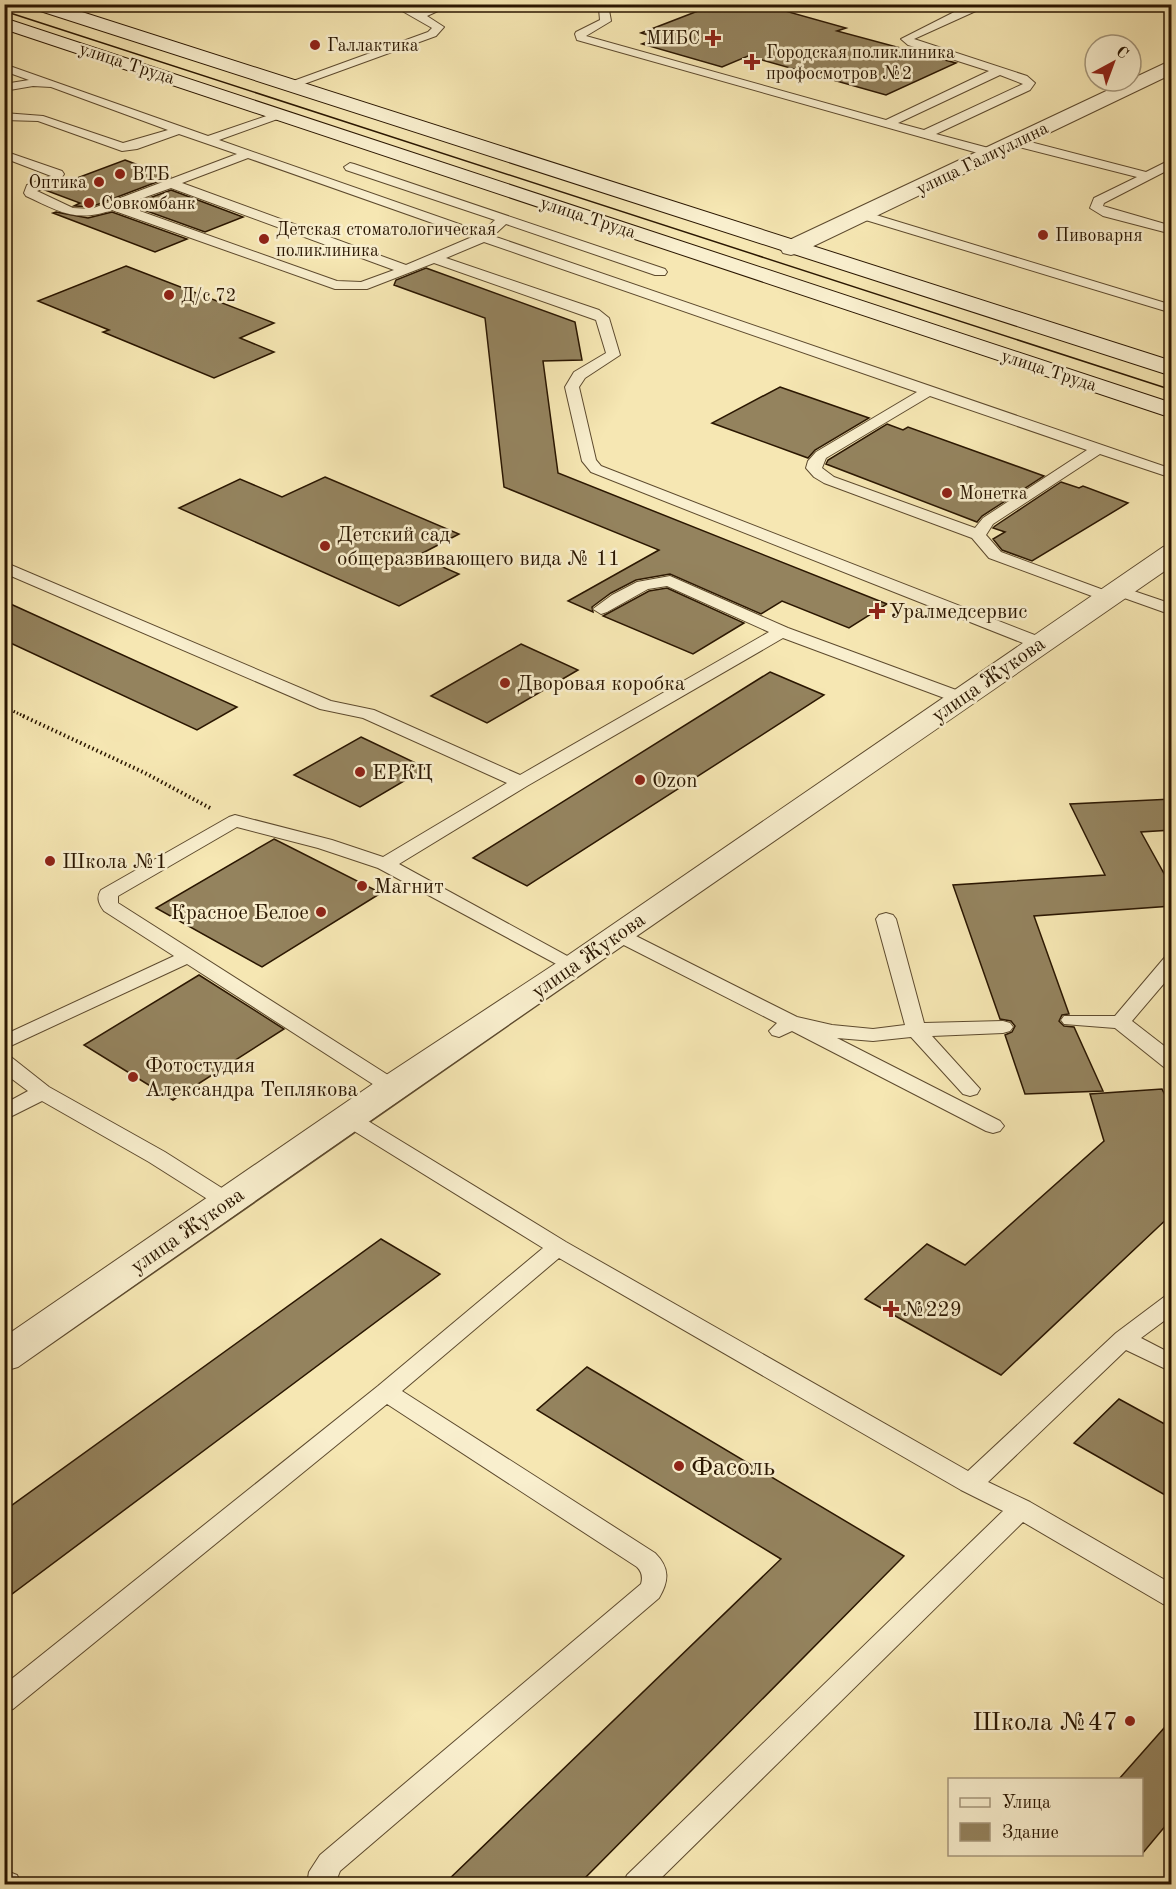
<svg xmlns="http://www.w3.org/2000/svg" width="1176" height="1889" font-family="'Old Standard TT',serif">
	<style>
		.building { fill: #94835e; stroke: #2a1601; stroke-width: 1.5 }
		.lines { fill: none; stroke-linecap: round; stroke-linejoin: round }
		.service-casing { stroke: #5d4a2e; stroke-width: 2 }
		.tertiary-casing { stroke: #5d4a2e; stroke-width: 2 }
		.secondary-casing { stroke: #2a1601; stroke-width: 2 }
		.path-far2 { stroke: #2a1601; stroke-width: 3; stroke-dasharray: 1.5 2; stroke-linecap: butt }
		.path-far1 { stroke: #2a1601; stroke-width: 4; stroke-dasharray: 1.5 3; stroke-linecap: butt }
		.path { stroke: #2a1601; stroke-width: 4.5; stroke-dasharray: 2 4; stroke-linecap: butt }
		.service { fill: #f9efce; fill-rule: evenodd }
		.tertiary { fill: #f9efce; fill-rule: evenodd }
		.secondary { fill: #f9efce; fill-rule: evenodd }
		.tram { stroke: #2a1601; stroke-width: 1.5 }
		.poi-dot { fill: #8f2418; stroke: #f9efce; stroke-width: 2 }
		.labels { text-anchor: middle; stroke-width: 5; stroke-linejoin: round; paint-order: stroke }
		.far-poi-label { font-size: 18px; fill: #2a1601; stroke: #f9efce; text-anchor: start }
		.far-street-label { font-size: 18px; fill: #2a1601; stroke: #f9efce }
		.poi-label { font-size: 21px; fill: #2a1601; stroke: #f9efce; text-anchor: start }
		.street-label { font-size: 21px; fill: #2a1601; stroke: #f9efce }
		.near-poi-label { font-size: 26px; fill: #2a1601; stroke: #f9efce; text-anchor: start }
	</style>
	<rect width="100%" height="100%" fill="#f6e7b3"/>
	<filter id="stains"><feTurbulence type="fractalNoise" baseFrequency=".00333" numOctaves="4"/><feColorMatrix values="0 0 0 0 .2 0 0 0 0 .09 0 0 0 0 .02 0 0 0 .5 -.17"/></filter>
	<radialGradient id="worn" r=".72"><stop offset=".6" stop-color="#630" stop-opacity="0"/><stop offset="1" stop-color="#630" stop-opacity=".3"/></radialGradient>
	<path class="building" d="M716,4H760L846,28L837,31L956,63L886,95L748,56L722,67L642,44L658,38L641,33Z
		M125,160L170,177L91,207L74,206L80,203L45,190Z
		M171,190L243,217L205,232L130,205Z
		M56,212L88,218L112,212L187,239L155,252L53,213Z
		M126,266L274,323L240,338L274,352L214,378L103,332L109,330L38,301Z
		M426,268L575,322L582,360L543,361L558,473L887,604L849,628L782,601L761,614L670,574L636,580L611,593L592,607L593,612L568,601L659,550L504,487L485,318L394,285L396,280Z
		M780,387L869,418L815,450L808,458L712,423Z
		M887,424L903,430L908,427L1044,476L982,516L977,522L826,464L828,460Z
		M325,477L459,534L417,556L459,574L399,606L179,508L240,479L282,497Z
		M1061,482L1079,488L1083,486L1128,503L1032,561L1002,550L993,539L1005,532L993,528L995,526Z
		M667,588L744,623L693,654L603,616L649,591Z
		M4,601L237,707L197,730L4,640Z
		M521,644L578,670L487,723L431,696Z
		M770,672L824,695L527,886L473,858Z
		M361,737L426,768L360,807L294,775Z
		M1172,799V830L1141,832L1172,888V906L1034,916L1069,1014L1062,1015L1059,1021L1064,1026L1074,1027L1103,1091L1025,1094L1005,1035L1012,1032L1015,1026L1011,1021L1000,1019L953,885L1105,875L1070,804Z
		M274,839L381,893L262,967L156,908Z
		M199,975L284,1029L173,1100L84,1045Z
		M1162,1089L1172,1110V1214L1001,1375L865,1299L927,1244L965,1265L1104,1141L1090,1094Z
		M381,1239L440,1274L4,1600V1511Z
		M587,1367L904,1556L579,1884H444L781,1559L537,1410Z
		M1119,1399L1172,1428V1499L1074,1443Z
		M1172,1719V1818L1142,1854V1779H1119Z"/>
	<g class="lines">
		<defs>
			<path id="service" d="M390,4H405L419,11L437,4H453L427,16L444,27L436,36L293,88H285V84L428,32L432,28Z
				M603,4H615L609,10L611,21L586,36L886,120L989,71L908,45L901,39L970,4H981L978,10L914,39L1027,76L1035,83L1030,90L936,134L996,150L998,153L992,157L577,40L575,34L576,32L600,20L599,9ZM1000,75L1023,84L924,130L898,123Z
				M4,64L208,136L275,113H283V117L219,140L482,232L495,220L346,170L344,167L350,163L354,164L665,269L667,272L665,275H655L506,224L493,236L1172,469V478L1100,454L993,524L986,535L1001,552L1109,592L1110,587L1116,585L1172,604V615L1113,594L1112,599H1100L989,558L972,538L824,483L814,477L806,468L808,461L816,452L917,392L484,242L446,258L599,310L609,318L620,355L585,378L579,387L596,460L601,466L1045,639L1047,643L1045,647H1033L591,472L582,461L565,387L574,372L606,353L596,320L434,263L367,289H335L112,210C76,223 58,211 26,196L24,193L27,185L51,176L4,158V151L62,171L64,174L59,182L37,191L73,208L91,209L237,154L179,134L137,149L122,151L38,121L4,120V113L43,116L123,143L168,130L51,87L33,86L4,91V84L29,80L4,71ZM248,158L472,237L406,265L182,183ZM171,188L394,270L361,282L337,281L123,205ZM930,396L1087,450L983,518L975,528L834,477L822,468L826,458Z
				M1015,138L1146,172L1172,159V168L1104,203L1103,206L1172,226V234L1103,216L1090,208L1094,198L1137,177L1011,145L1009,142Z
				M863,211L1172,305V313L859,218L857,215L859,212Z
				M4,562L331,701L374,710L520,775L769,632L667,586L648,589L607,612L601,614L593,609L612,595L637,582L670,576L788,628L967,694L970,698L967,702H955L783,638L527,786L399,864L580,963L583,967L580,971L573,973L378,868L318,848L237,827L118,896V903L399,1082L402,1087L399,1092L392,1094L385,1092L187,964L4,1049V1035L174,956L104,911C99,904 96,898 101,890L229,817L235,815L332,840L383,857L507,783L363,718L320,709L4,573Z
				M886,913L893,915L896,919L924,1023L1003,1021L1010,1023L1013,1027L1010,1031L1003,1033L932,1036L980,1089L977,1094L970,1096L963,1094L911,1037L873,1041L837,1038L1000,1121L1004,1126L1000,1131L993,1133L986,1131L792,1031L779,1037L772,1035L769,1031L777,1023L610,938L607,934L610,930H624L797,1017L832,1025L873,1029L905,1025L876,919L879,915Z
				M1172,955V974L1132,1021L1172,1052V1069L1165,1068L1115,1028L1064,1024L1061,1020L1064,1016H1115L1165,957Z
				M4,1056L11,1057L49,1087L165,1152L236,1197L239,1202L236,1207L228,1209L220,1207L149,1162L42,1101L4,1120V1104L28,1091L4,1073Z
				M348,1111L355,1113L566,1242L968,1471L1116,1333L1164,1297L1172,1295V1315L1141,1338L1172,1354V1372L1126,1350L988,1482L1030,1502L1172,1584V1607L1163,1604L1023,1522L655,1884H623L627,1875L1003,1511L961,1490L559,1258L402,1391L655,1553C670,1568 669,1581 659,1598L340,1871L335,1884H307L309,1872L320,1855L641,1584C643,1577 642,1572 637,1567L387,1404L13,1709L4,1712V1685L378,1386L543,1248L341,1123L337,1118L341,1113Z
				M4,1870L17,1875L21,1884H4Z"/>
			<path id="tertiary" d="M1172,60V74L799,253L791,255L783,253L780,248L783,243Z
				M1172,545V566C787,833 401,1097 18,1367L4,1371V1337L380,1079L561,960L1163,547Z"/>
			<path id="secondary" d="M28,4H57L1172,361V376L31,8Z
				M4,18L1172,403V418L4,29Z"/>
		</defs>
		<use href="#service" class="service-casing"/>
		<use href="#tertiary" class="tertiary-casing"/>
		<use href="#secondary" class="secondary-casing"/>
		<path class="path-far2" d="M4,707L26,717"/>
		<path class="path-far1" d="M23,716L145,773L210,808"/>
		<path class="path" d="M1160,1884L1164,1880L1170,1884"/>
		<use href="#service" class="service"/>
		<use href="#tertiary" class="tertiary"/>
		<use href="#secondary" class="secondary"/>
		<path class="tram" d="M4,11L1172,390"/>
	</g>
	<g class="poi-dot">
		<path d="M710 29h6v6h6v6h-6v6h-6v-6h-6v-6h6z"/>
		<circle cx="315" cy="45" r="6"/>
		<path d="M749 53h6v6h6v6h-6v6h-6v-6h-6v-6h6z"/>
		<circle cx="120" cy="174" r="6"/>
		<circle cx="99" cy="182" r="6"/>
		<circle cx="89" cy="203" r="6"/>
		<circle cx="1043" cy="235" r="6"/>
		<circle cx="264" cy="239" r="6"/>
		<circle cx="169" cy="295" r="6"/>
		<circle cx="947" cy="493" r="6"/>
		<circle cx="325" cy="546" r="6"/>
		<path d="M874 602h6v6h6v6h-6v6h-6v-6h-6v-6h6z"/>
		<circle cx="505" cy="683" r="6"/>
		<circle cx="360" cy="772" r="6"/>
		<circle cx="640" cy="780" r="6"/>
		<circle cx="50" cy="861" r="6"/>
		<circle cx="362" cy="886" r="6"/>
		<circle cx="321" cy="912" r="6"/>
		<circle cx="133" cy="1077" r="6"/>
		<path d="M888 1300h6v6h6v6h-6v6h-6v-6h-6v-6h6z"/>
		<circle cx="679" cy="1466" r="6"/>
		<circle cx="1130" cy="1721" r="6"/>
	</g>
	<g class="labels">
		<g class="far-poi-label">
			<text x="700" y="44" text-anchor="end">МИБС</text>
			<text x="327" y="51">Галлактика</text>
			<text x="766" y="58">Городская поликлиника<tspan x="766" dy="21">профосмотров №2</tspan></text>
			<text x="132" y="180">ВТБ</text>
			<text x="87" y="188" text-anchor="end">Оптика</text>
			<text x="101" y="209">Совкомбанк</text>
			<text x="276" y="235">Детская стоматологическая<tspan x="276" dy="21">поликлиника</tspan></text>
			<text x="1055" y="241">Пивоварня</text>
			<text x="181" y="301">Д/с 72</text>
			<text x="959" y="499">Монетка</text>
		</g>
		<g class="far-street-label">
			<text transform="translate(127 63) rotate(18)" y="6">улица Труда</text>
			<text transform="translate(982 158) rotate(-26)" y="6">улица Галиуллина</text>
			<text transform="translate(588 217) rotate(18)" y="6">улица Труда</text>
			<text transform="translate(1049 370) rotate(18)" y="6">улица Труда</text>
		</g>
		<g class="poi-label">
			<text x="337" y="541">Детский сад<tspan x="337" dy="24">общеразвивающего вида № 11</tspan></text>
			<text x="889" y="618">Уралмедсервис</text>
			<text x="517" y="690">Дворовая коробка</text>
			<text x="372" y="779">ЕРКЦ</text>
			<text x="652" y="787">Ozon</text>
			<text x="62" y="868">Школа №1</text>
			<text x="374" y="893">Магнит</text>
			<text x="309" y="919" text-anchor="end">Красное Белое</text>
			<text x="145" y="1072">Фотостудия<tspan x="145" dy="24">Александра Теплякова</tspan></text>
			<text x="903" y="1316">№229</text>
		</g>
		<g class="street-label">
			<text transform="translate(988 679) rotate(-35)" y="7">улица Жукова</text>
			<text transform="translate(588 955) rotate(-35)" y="7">улица Жукова</text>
			<text transform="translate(187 1230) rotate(-35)" y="7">улица Жукова</text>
		</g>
		<g class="near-poi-label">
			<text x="691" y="1475">Фасоль</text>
			<text x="1118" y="1730" text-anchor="end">Школа №47</text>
		</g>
	</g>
	<rect width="1176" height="1889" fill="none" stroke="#f6e7b3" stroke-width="24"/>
	<rect x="6" y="6" width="1164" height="1877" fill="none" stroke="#2a1601" stroke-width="3"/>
	<rect x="12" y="12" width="1152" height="1865" fill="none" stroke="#2a1601" stroke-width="1.5"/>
	<rect x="948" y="1778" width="195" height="78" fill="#f9efce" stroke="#a6987c" stroke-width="1.5"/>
	<rect x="960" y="1798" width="30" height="9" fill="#f9efce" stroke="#a6987c" stroke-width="1.5"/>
	<text x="1002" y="1808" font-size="18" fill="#2a1601">Улица</text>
	<rect x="960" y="1823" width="30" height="18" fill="#94835e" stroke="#a6987c" stroke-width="1.5"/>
	<text x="1002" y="1838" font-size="18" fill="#2a1601">Здание</text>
	<g transform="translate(1113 63) rotate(41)"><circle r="28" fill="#f9efce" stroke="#a6987c" stroke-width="1.5"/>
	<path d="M0-4.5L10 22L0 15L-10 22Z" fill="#8f2418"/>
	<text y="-9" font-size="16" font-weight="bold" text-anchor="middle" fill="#2a1601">С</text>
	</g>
	<rect width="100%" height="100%" filter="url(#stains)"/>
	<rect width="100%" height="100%" fill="url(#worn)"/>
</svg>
